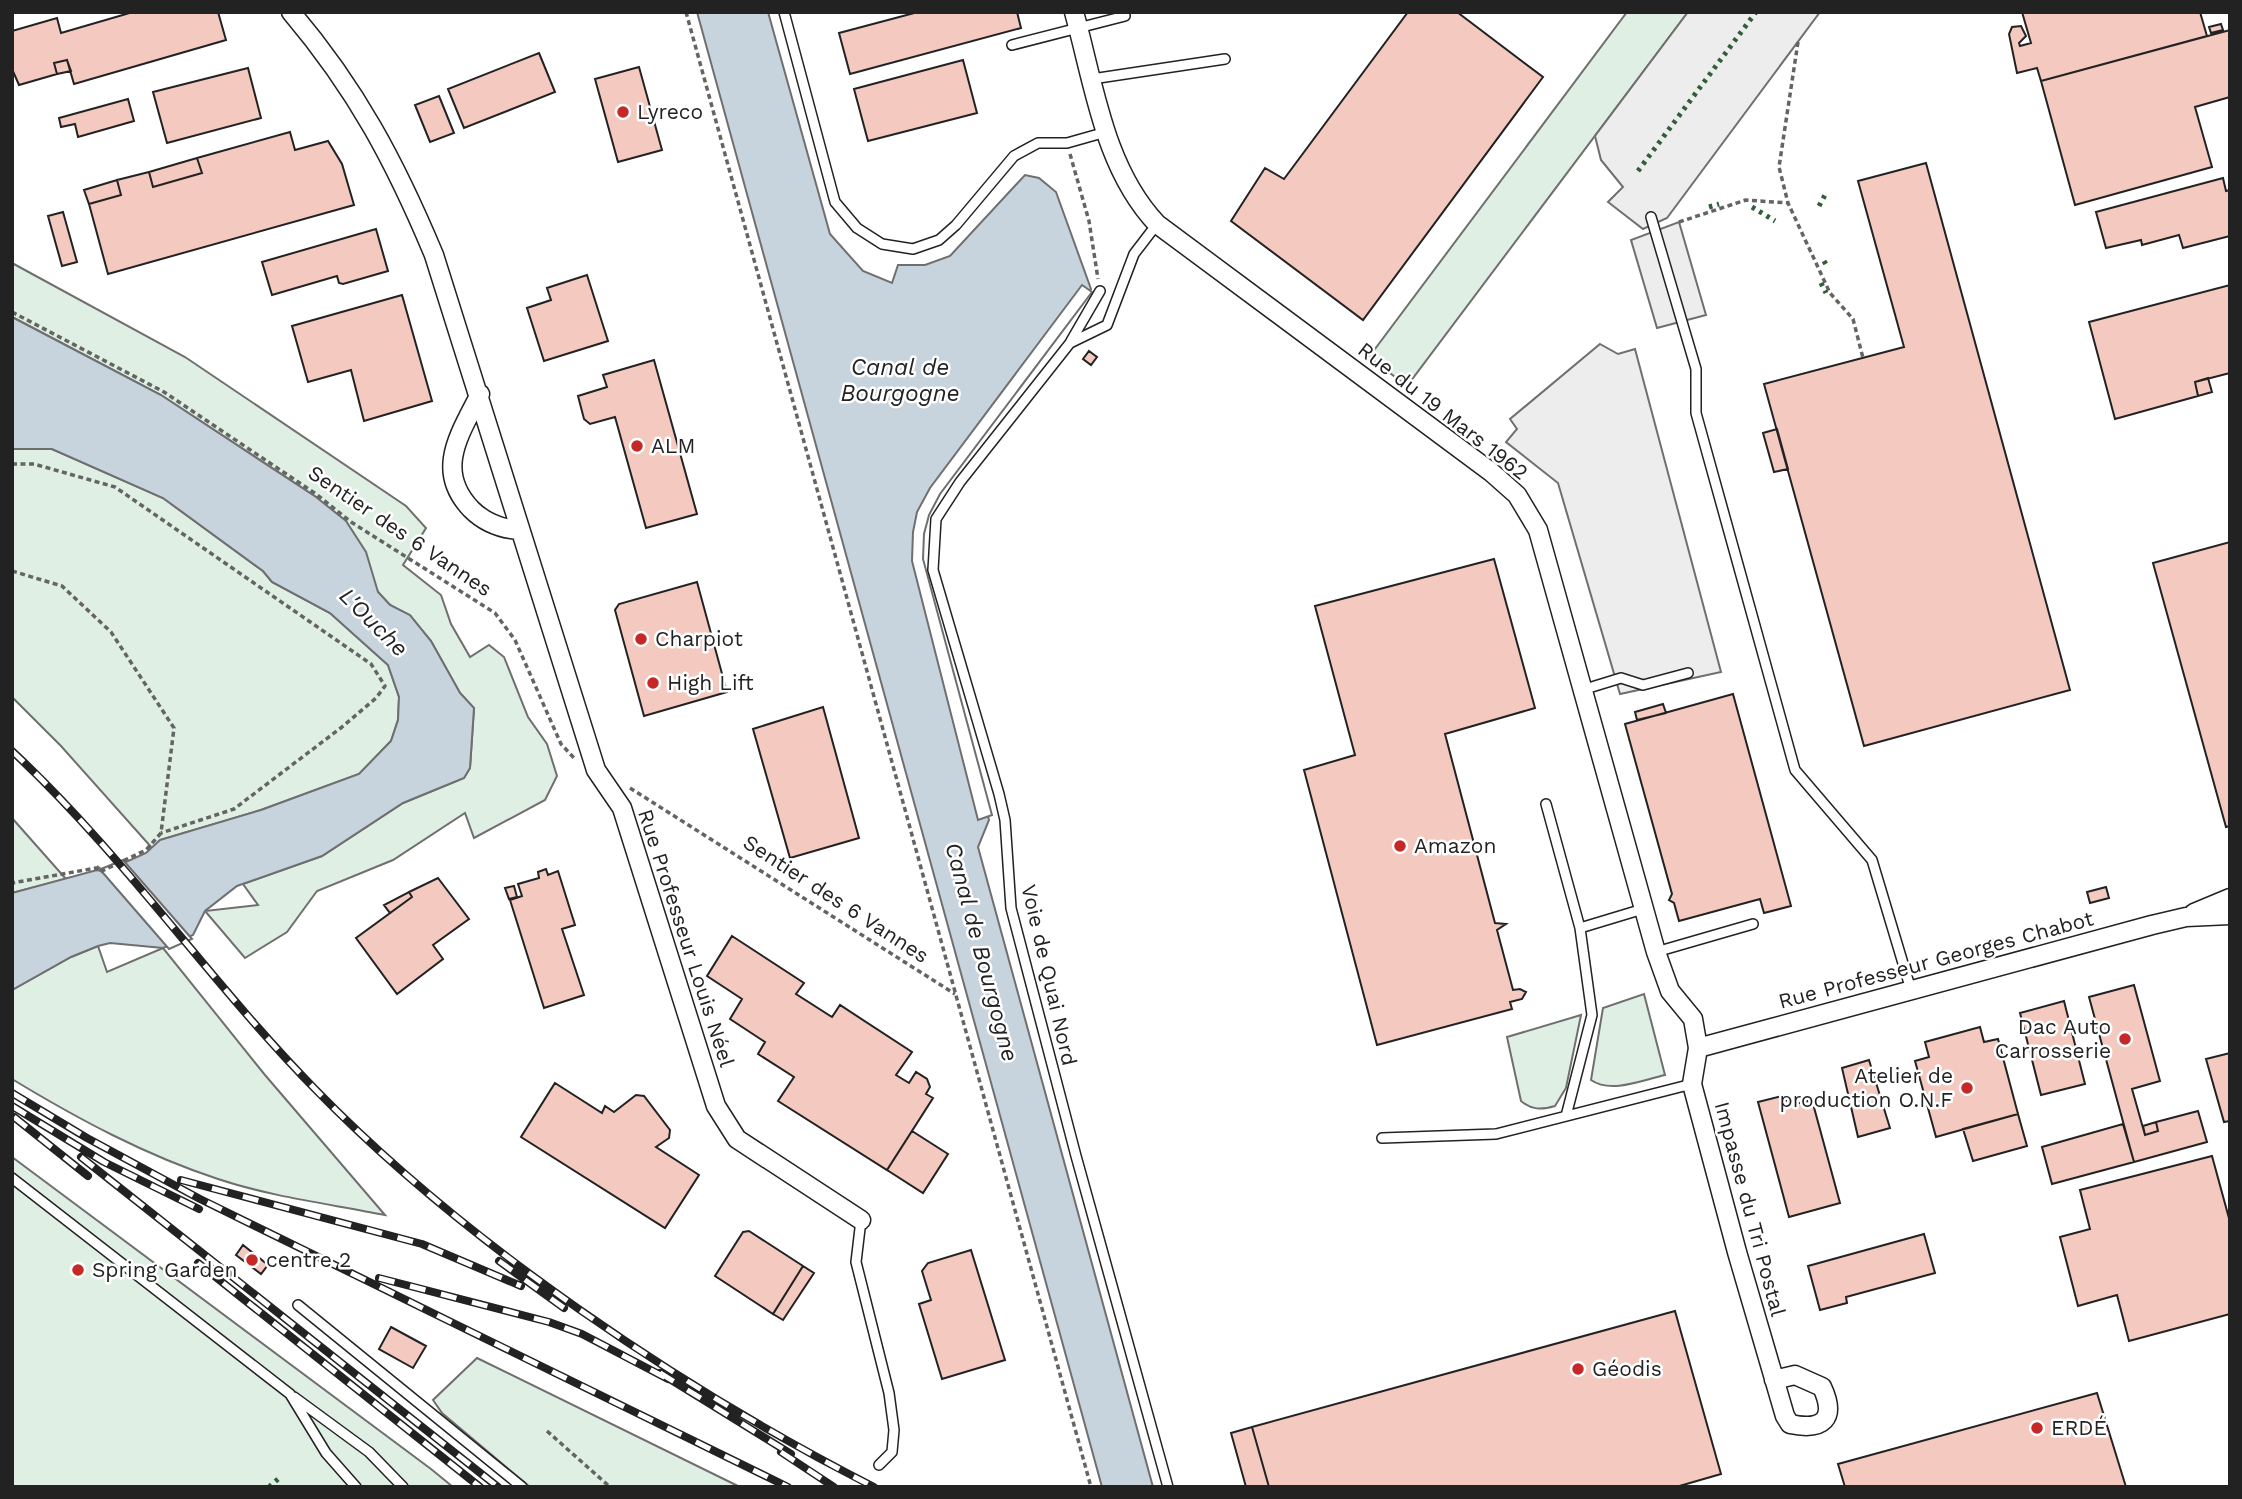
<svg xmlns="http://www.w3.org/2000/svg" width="2242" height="1499" font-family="'Work Sans',sans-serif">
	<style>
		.green { fill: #e0efe3; stroke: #6f6f6f; stroke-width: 2 }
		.parking { fill: #ededed; stroke: #6f6f6f; stroke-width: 2 }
		.water { fill: #c7d3dd; stroke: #6f6f6f; stroke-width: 2 }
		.pier { fill: #fff; stroke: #6f6f6f; stroke-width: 2 }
		.building { fill: #f3c9c0; stroke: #222; stroke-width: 2 }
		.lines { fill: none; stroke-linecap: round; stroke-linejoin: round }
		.service-casing { stroke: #222; stroke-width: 12 }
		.minor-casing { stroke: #222; stroke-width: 21 }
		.path { stroke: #646464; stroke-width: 3.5; stroke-dasharray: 5 3.5; stroke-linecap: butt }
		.service { stroke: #fff; stroke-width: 9 }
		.minor { stroke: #fff; stroke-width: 18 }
		.rail-casing { stroke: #222; stroke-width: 8 }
		.rail { stroke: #fff; stroke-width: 5; stroke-dasharray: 16; stroke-linecap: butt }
		.hedge { stroke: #2f5e38; stroke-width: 5; stroke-dasharray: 3.5 5; stroke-linecap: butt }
		.poi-dot { fill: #c62828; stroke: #fff; stroke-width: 2.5 }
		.labels { text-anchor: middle; stroke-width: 5; stroke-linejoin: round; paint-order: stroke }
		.poi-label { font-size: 21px; fill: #222; stroke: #fff; text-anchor: start }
		.street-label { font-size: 21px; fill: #222; stroke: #fff }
		.water-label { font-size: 23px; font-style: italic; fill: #222; stroke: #fff }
	</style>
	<rect width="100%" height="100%" fill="#fff"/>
	<path class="green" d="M1627,12H1688L1407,386L1369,357Z
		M12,263L185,357L406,506L426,528L403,565L441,595L451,624L470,657L489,645L504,657L528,717L547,744L557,776L545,800L474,838L465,813L393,860L317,891L287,932L245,958L205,911L258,905L243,884L322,856L403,803L464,778L470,768L474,708L460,693L431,641L410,616L390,605L378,592L316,497L161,395L12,317Z
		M13,449H52L163,498L263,571L272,582L330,613L388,665L399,697L398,720L391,741L359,774L261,810L161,840L152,848L61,746L12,697Z
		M12,818L66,879L12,893Z
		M98,946L107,972L163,948L265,1075L385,1215C330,1204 272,1197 218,1179C145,1155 78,1119 12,1079V990L71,957Z
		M1644,994L1665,1075C1643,1080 1611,1094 1591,1080L1603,1008Z
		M1581,1015L1566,1088L1555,1106C1541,1110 1532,1110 1521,1101L1507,1037Z
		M12,1157L431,1469L453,1487H12Z
		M477,1358L740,1487H530L442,1413L433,1400Z"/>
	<path class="parking" d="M1688,12H1820L1667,218L1643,229L1608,202L1623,187L1601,160L1595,136Z
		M1679,222L1706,315L1657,328L1631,240Z
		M1600,344L1618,354L1635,349L1721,672L1620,694L1558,483L1506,442L1517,429L1510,419Z"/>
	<path class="water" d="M697,12H768L830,234L863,271L892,283L898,265H925L950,256L1025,175L1039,178L1056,192L1091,289L937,492C918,527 919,546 925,584L989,820L978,847L1153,1487H1102Z
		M12,317L161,395L316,497L346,521L366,552L378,592L390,605L410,615L431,641L460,693L474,708L470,768L464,778L403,803L322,856L237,886L205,911L193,935L163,948L110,943L98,946L71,957L12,990V893L97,870L104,872L146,853L160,840L261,810L359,774L391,741L398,720L399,697L388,665L330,613L272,582L263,571L163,498L52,449H12Z"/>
	<path class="pier" d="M1082,285L1092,292L940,494L929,515L924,534L923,559L992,815L978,820L912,561L913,532L917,512L930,488Z
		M123,860L192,939L169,949L97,866L101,869Z"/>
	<path class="building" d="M133,12H218L226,40L74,84L67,60L54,63L57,74L19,85L12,69V31L57,18L61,33Z
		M918,12H1017L1021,28L850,74L839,33Z
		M1408,12H1457L1543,77L1363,320L1231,221L1265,168L1284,179Z
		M2022,12H2200L2207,36L2041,81L2037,68L2017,73L2009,34L2012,27L2021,26L2026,36L2019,43L2020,46L2031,43Z
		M2221,24L2223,30L2211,33L2209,27Z
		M2230,30V97L2195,107L2212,167L2075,205L2041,81Z
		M539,53L555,92L464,128L448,89Z
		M67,60L71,71L57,74L54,63Z
		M963,60L977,113L868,141L854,89Z
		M639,67L662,150L618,162L595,79Z
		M248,68L261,118L167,143L153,92Z
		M439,96L454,133L430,142L415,105Z
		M128,99L134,121L78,137L75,124L61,127L59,118Z
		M290,132L295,150L328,141L342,164L354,205L108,274L89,204L121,195L117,180L149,172L153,187L202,173L197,158Z
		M197,158L202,173L153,187L149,172Z
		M1926,163L2070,690L1864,746L1764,384L1904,347L1858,181Z
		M2223,178L2226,191L2230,190V236L2183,248L2179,235L2142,245L2141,240L2106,248L2096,212Z
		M117,180L121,195L89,204L84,190Z
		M63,212L77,262L62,266L48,216Z
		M376,229L388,271L343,284L339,283L337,276L272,295L262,262Z
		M587,275L608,341L544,361L527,308L551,300L547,288Z
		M2230,285V373L2195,382L2198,396L2115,419L2089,322Z
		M402,295L432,401L364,421L351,370L308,382L292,326Z
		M1089,351L1097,357L1091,365L1083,359Z
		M654,360L697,514L646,528L615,417L590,424L584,419L578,396L607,387L603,375Z
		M2208,378L2212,392L2198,396L2195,382Z
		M1777,429L1788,469L1774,472L1763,433Z
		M2230,542V826L2226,827L2153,563Z
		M1494,559L1535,708L1445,734L1495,923L1506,924L1497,930L1513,990L1520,989L1526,992L1522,999L1510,1002L1512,1009L1377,1045L1304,770L1355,755L1315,606Z
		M697,582L727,692L644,716L615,610L619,604Z
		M1733,694L1791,906L1764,913L1760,899L1679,921L1674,903L1669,900L1672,894L1625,724Z
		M1663,704L1666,713L1637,720L1635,712Z
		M823,707L859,838L790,858L753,729Z
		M546,869L548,875L558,871L575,925L562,929L584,995L544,1008L510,900L522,896L518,884L539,878L538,872Z
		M438,878L469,919L433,945L443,959L397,994L356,938L412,897L409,892Z
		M514,886L517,897L509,899L505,888Z
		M2106,887L2109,898L2090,903L2087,892Z
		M409,892L412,897L390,913L384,905Z
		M732,936L804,983L796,994L832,1017L840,1005L912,1052L896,1075L909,1083L916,1072L927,1079L930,1087L926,1094L933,1098L887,1170L778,1101L794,1077L758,1054L765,1042L730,1019L742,999L707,976Z
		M2134,985L2160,1081L2132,1089L2145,1135L2158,1131L2156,1122L2198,1111L2207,1142L2134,1162L2089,997Z
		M2064,1001L2085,1084L2041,1095L2020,1013Z
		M1980,1027L1984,1042L1998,1039L2018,1114L1936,1137L1915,1061L1929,1057L1925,1042Z
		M2230,1053V1121L2224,1122L2206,1059Z
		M1869,1060L1890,1128L1858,1137L1842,1068Z
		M555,1083L602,1113L605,1106L614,1112L636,1095L644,1096L670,1130L669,1138L656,1147L699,1175L665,1228L521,1137Z
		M1782,1096L1783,1100L1794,1101L1795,1104L1812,1100L1840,1203L1789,1217L1758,1102Z
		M2018,1114L2027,1146L1973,1161L1963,1129Z
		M2156,1122L2158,1131L2145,1135L2143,1126Z
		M2123,1124L2134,1162L2052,1184L2042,1147Z
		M912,1131L948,1154L923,1193L887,1170Z
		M2212,1156L2230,1222V1314L2129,1341L2117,1295L2078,1306L2060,1237L2090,1229L2080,1190Z
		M749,1231L803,1266L773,1314L715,1276L743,1232Z
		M1924,1234L1935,1273L1846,1297L1847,1303L1820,1310L1808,1266Z
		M243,1245L268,1265L261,1274L236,1255Z
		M971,1250L1005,1360L942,1379L919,1304L931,1300L922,1271L928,1263Z
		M803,1266L814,1273L783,1320L773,1314Z
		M1675,1311L1721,1474L1676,1487H1269L1252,1427Z
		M391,1327L426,1346L413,1368L379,1349Z
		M2097,1393L2126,1487H1845L1838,1464Z
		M1252,1427L1269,1487H1246L1231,1433Z"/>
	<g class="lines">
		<defs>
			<path id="service" d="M784,12L835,202L857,228L882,244L913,249L939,240L956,225L1014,156L1038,143H1067L1106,132
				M1012,45L1125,16L1124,12
				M1092,79L1225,59
				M1651,217L1696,369V413L1795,770L1872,860L1911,990
				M1157,224L1134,254L1107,325L1070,343L960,482L936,519L933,570L999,794L1005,820L1011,908L1076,1156L1168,1487
				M1071,341L1100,291
				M1582,690L1621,678L1643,685L1688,673
				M1546,804L1580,928L1592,1015L1566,1116
				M1580,928L1643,909
				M1656,952L1753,924
				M1382,1138L1496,1134L1692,1084
				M12,1178L290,1394L326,1453L356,1487
				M861,1220L856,1262L889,1393L894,1430L892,1452L879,1465
				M298,1305L522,1487
				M294,1397L369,1452L403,1487"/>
			<path id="minor" d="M291,12C357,90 395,162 434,255L596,770L622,808L716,1106L737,1139L861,1220
				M1074,12C1094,84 1104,168 1157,224L1491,472L1517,495L1538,530L1656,952L1670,991L1693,1019L1698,1048L1692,1084L1737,1252L1785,1416L1790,1424C1823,1431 1837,1419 1822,1387L1795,1375L1774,1380
				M480,394C460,434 434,470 471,509C485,523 501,529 520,530
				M2194,913L2230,898
				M1698,1048L2152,925L2186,917L2230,915"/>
		</defs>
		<use href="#service" class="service-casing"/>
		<use href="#minor" class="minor-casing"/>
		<path class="path" d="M686,12L1091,1487
			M1798,42L1779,167L1788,203L1830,293L1853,319L1863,358
			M1070,154L1089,221L1098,279
			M1679,222L1746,200L1788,203
			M12,312L164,392L316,494L351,522L495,613L515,640L561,744L574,758
			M12,464H34L115,487L371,664L385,686L376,698L342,727L234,809L161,833
			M12,571L62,586L111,632L174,728L161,833L146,850L100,872L96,868L12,883
			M630,788L955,994
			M547,1431L610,1487"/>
		<use href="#service" class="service"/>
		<use href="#minor" class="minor"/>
		<defs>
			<path id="rail" d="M12,751C123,854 209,981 315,1089C465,1243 682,1389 874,1487
				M12,1093L87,1138L200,1199L788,1487
				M12,1106L104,1162L199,1209
				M14,1117L88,1176
				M81,1157L498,1487
				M181,1180L422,1244L521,1286
				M499,1261L564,1308
				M198,1263L480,1487
				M379,1278L549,1322L582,1334L668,1379
				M660,1373L791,1454
				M781,1452L834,1487"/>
		</defs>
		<use href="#rail" class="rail-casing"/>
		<use href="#rail" class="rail"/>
		<path class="hedge" d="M1638,171L1756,12
			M1819,206L1825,195
			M1709,207L1719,204
			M1752,207L1775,221
			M1824,261L1828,268
			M1821,283L1826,293
			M269,1487L278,1479"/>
	</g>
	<g class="poi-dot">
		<circle cx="623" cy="112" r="7"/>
		<circle cx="637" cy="446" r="7"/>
		<circle cx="641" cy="639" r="7"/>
		<circle cx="653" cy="683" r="7"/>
		<circle cx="1400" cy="846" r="7"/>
		<circle cx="2125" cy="1039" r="7"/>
		<circle cx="1967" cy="1088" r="7"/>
		<circle cx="252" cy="1260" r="7"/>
		<circle cx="78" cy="1270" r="7"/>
		<circle cx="1578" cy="1369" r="7"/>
		<circle cx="2037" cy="1428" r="7"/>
	</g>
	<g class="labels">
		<g class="poi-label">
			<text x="637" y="119">Lyreco</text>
			<text x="651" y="453">ALM</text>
			<text x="655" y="646">Charpiot</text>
			<text x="667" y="690">High Lift</text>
			<text x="1414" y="853">Amazon</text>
			<text x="2111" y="1034" text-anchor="end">Dac Auto<tspan x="2111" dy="24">Carrosserie</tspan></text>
			<text x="1953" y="1083" text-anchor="end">Atelier de<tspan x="1953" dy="24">production O.N.F</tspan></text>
			<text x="266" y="1267">centre 2</text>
			<text x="92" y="1277">Spring Garden</text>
			<text x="1592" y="1376">Géodis</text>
			<text x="2051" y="1435">ERDÉ</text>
		</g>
		<g class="street-label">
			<text transform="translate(1443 411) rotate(38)" y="7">Rue du 19 Mars 1962</text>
			<text transform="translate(400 531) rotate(34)" y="7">Sentier des 6 Vannes</text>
			<text transform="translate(836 899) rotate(33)" y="7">Sentier des 6 Vannes</text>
			<text transform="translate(686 938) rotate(72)" y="7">Rue Professeur Louis Néel</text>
			<text transform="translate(1936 960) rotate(-15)" y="7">Rue Professeur Georges Chabot</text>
			<text transform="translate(1049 975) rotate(77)" y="7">Voie de Quai Nord</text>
			<text transform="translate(1750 1209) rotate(75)" y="7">Impasse du Tri Postal</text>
		</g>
		<g class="water-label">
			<text x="900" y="375">Canal de<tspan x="900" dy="26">Bourgogne</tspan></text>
			<text transform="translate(374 622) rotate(45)" y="8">L'Ouche</text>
			<text transform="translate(982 952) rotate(75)" y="8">Canal de Bourgogne</text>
		</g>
	</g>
	<rect width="2242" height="1499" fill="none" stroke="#222222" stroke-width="28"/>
</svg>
